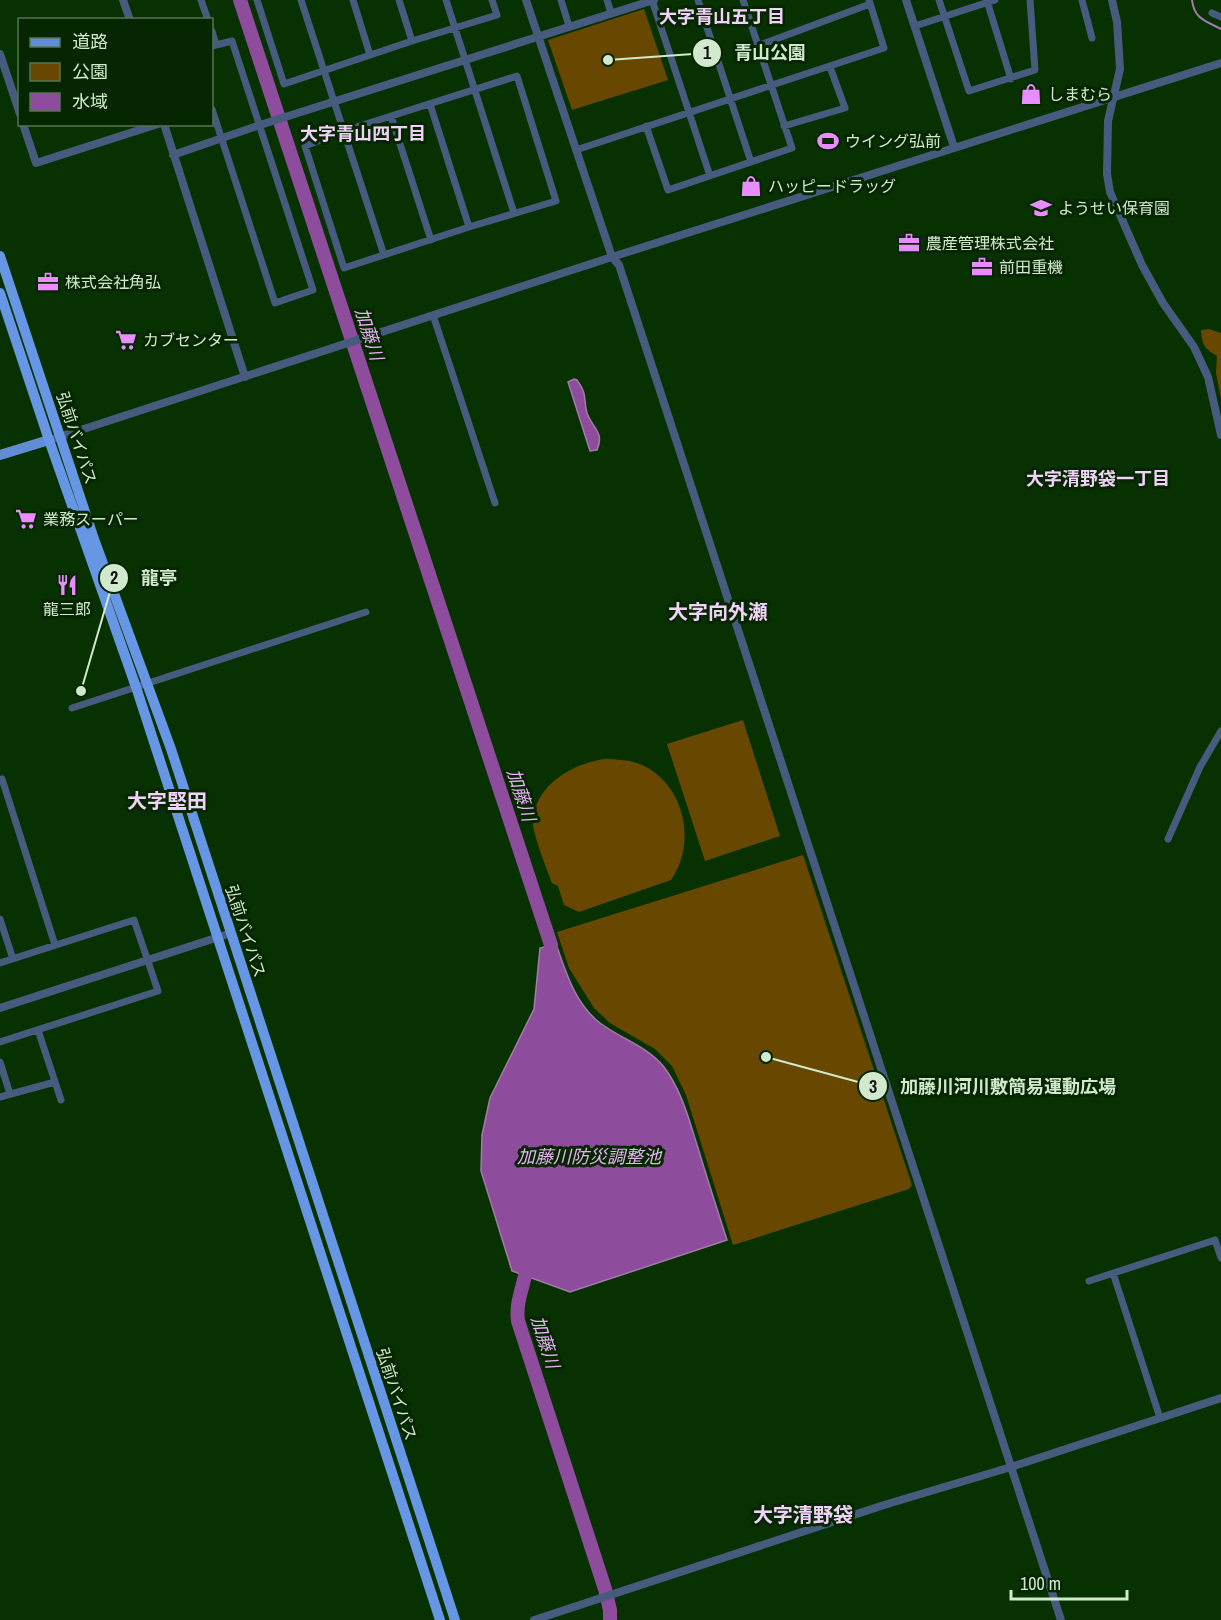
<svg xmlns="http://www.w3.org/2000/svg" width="1221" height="1620" font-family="'Archivo Narrow','Noto Sans JP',sans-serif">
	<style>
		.green { fill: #684800 }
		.water { fill: #8d4d9c; stroke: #a17caa; stroke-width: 1.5 }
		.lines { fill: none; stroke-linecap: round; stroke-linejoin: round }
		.stream { stroke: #a17caa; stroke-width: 2 }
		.river { stroke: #8d4d9c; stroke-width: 14 }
		.minor { stroke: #465b7e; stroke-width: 7 }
		.tertiary { stroke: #465b7e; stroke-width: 8 }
		.primary { stroke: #628dd4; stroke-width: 10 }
		.trunk { stroke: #6796e5; stroke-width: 10 }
		.labels { text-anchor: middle; stroke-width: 6; stroke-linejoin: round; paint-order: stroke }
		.poi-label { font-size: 16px; fill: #d1e9cc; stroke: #062601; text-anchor: start }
		.street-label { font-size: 16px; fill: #d1e9cc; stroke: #062601 }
		.neighbourhood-label { font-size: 18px; font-weight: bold; fill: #f1d2f8; stroke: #062601 }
		.water-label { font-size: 18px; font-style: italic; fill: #e6b4f2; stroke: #062601 }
		.quarter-label { font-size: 20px; font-weight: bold; fill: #f1d2f8; stroke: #062601 }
		.leader { fill: none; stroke: #d1e9cc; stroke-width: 2 }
		.callout-dot { fill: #d1e9cc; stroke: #062601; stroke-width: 2 }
		.mark-label { font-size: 18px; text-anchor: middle; font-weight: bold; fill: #111 }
		.callout-label { font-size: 18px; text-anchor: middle; font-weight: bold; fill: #d1e9cc; stroke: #062601; stroke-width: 6; stroke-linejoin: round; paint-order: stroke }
	</style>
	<rect width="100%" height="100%" fill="#073100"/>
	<path class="green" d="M644,9L668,80L572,110L548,40Z
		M1209,329L1221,333V398L1216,373L1217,356C1204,348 1202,345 1201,330Z
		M743,720L780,836L705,861L667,744Z
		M605,759C616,759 627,760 637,763C684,780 698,842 671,880L579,912L564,905L558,886L552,883C547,869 532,833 533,821C535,785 573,763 605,759Z
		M803,855L912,1185L909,1189L733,1245L686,1095L672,1066L655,1049L610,1023L594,1008L569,968L557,932Z"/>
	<path class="water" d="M574,379L577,380C588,395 583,399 587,413C592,428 605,432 597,450L590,451L568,382Z
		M556,944C566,972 575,1004 600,1023C621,1039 647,1046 664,1067C682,1091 689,1120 698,1148C707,1178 717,1209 727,1240L570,1292L512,1271L481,1171L482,1135L490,1098L534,1009L540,948Z"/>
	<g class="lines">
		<path class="stream" d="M1192,0C1194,19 1206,21 1221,29"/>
		<path class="river" d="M240,0L551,945L550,963
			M528,1260C526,1281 515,1300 518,1321L605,1589L610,1610V1620"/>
		<path class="minor" d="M201,0L208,20
			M257,0L284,84L412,41L497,15L492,0
			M301,0L384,255
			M353,0L370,55
			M399,0L412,41
			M446,0L514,213
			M561,0L569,26
			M607,0L611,13
			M652,0L710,176
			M698,0L751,162
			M939,0L969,91L1035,70L1030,0
			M1082,0L1092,38
			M987,1L1011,79
			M1212,13L1221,17
			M915,26L995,0
			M212,31L216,45L212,46
			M757,46L870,4
			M517,76L556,201L469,227L344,268L305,146L344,131Z
			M430,104L469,227
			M212,109L275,303L313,290L232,41L216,45
			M391,116L431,240
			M646,126L668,190L792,148L743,0
			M784,126L845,108L830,67
			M576,150L884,48L869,0
			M433,315L495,503
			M72,708L366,612
			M0,780L2,779L55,945
			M1168,839L1200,767L1221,731
			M0,919L13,959
			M0,963L134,920L158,991L0,1042
			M38,1030L61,1100
			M0,1062L10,1094
			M0,1097L55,1082
			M1113,1273L1160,1418
			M1089,1281L1215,1240L1221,1258"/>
		<path class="tertiary" d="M123,0L130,20
			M526,0L612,257L619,265L1061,1620
			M906,0L954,147
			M1112,0L1117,22L1120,69L1108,121L1107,174L1110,192L1142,265L1163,303L1194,347L1208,377L1221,435
			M0,54L20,114
			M23,124L36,163L158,124
			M164,124L245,377
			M173,155L260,125L654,0
			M56,438L612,257L1221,63
			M0,1008L231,933
			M534,1620L884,1505L1011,1467L1221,1398"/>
		<path class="primary" d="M0,455L49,440"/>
		<path class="trunk" d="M0,256L94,539L171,749L455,1620
			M0,293L49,440L136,687L440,1620"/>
	</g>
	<defs>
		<symbol id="shop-bare" viewBox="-9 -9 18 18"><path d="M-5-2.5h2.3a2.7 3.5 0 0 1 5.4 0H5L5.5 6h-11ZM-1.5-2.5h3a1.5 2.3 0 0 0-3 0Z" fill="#e98dfe" stroke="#062601" stroke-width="2.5" paint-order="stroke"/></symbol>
		<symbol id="stadium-bare" viewBox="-9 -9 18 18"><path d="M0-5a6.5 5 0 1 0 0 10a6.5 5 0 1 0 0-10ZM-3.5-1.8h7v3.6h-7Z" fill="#e98dfe" stroke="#062601" stroke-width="2.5" paint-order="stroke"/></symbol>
		<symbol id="school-bare" viewBox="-9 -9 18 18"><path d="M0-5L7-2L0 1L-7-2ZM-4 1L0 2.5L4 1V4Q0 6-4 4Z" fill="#e98dfe" stroke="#062601" stroke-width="2.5" paint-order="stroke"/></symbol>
		<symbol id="office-bare" viewBox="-9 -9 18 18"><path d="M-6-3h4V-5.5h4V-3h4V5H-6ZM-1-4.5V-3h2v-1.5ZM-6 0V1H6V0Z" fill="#e98dfe" stroke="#062601" stroke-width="2.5" paint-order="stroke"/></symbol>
		<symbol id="supermarket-bare" viewBox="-9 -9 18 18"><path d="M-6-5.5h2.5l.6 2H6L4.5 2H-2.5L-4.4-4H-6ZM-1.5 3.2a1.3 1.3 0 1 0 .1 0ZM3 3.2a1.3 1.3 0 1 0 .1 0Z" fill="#e98dfe" stroke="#062601" stroke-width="2.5" paint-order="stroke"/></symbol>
		<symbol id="restaurant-bare" viewBox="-9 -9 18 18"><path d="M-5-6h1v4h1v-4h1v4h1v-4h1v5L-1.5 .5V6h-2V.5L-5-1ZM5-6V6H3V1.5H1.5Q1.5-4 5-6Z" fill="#e98dfe" stroke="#062601" stroke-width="2.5" paint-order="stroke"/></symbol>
	</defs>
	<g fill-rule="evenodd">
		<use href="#shop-bare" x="1016" y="79" width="30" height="30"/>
		<use href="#stadium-bare" x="813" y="126" width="30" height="30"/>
		<use href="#shop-bare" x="736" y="171" width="30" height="30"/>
		<use href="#school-bare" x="1026" y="193" width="30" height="30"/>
		<use href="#office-bare" x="894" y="228" width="30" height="30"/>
		<use href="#office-bare" x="967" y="252" width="30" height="30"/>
		<use href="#office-bare" x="33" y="267" width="30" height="30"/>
		<use href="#supermarket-bare" x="111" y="325" width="30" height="30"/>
		<use href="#supermarket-bare" x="11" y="504" width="30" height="30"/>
		<use href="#restaurant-bare" x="52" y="570" width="30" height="30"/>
	</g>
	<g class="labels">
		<g class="poi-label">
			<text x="1048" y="100">しまむら</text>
			<text x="845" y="147">ウイング弘前</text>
			<text x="768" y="192">ハッピードラッグ</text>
			<text x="1058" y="214">ようせい保育園</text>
			<text x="926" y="249">農産管理株式会社</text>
			<text x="999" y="273">前田重機</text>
			<text x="65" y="288">株式会社角弘</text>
			<text x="143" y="346">カブセンター</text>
			<text x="43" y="525">業務スーパー</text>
			<text x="67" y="615" text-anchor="middle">龍三郎</text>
		</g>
		<g class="street-label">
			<text transform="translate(77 438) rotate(72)" y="6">弘前バイパス</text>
			<text transform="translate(246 931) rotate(72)" y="6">弘前バイパス</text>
			<text transform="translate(397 1394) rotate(72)" y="6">弘前バイパス</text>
		</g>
		<g class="neighbourhood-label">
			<text x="722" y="23">大字青山五丁目</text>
			<text x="363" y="140">大字青山四丁目</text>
			<text x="1098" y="485">大字清野袋一丁目</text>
		</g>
		<g class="water-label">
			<text transform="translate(369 334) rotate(72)" y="6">加藤川</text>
			<text transform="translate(521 795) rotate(72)" y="6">加藤川</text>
			<text x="589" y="1163">加藤川防災調整池</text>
			<text transform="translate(545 1342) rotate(72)" y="6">加藤川</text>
		</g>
		<g class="quarter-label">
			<text x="718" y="619">大字向外瀬</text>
			<text x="167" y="808">大字堅田</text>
			<text x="803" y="1522">大字清野袋</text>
		</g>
	</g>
	<path class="leader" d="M608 60L707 53M81 691L114 578M766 1057L873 1086"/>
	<g class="callout-dot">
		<circle cx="608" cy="60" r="6"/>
		<circle cx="81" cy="691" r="6"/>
		<circle cx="766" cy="1057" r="6"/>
		<circle cx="707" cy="53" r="15"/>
		<circle cx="114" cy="578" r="15"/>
		<circle cx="873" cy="1086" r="15"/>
	</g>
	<g class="mark-label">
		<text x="707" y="59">1</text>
		<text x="114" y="584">2</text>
		<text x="873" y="1093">3</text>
	</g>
	<g class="callout-label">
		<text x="770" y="59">青山公園</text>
		<text x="159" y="584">龍亭</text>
		<text x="1008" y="1093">加藤川河川敷簡易運動広場</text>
	</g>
	<rect x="18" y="18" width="195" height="108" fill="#062601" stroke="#577452" stroke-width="1.5"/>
	<rect x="30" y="38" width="30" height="9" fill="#628dd4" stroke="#577452" stroke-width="1.5"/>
	<text x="72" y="48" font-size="18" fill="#d1e9cc">道路</text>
	<rect x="30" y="63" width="30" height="18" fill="#684800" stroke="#577452" stroke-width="1.5"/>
	<text x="72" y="78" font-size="18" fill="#d1e9cc">公園</text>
	<rect x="30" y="93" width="30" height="18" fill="#8d4d9c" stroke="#577452" stroke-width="1.5"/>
	<text x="72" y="108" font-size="18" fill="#d1e9cc">水域</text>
	<path d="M1011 1590v9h116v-9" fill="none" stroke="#d1e9cc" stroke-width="3"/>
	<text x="1020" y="1590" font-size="18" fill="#d1e9cc" stroke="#062601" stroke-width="4.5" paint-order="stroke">100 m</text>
</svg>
